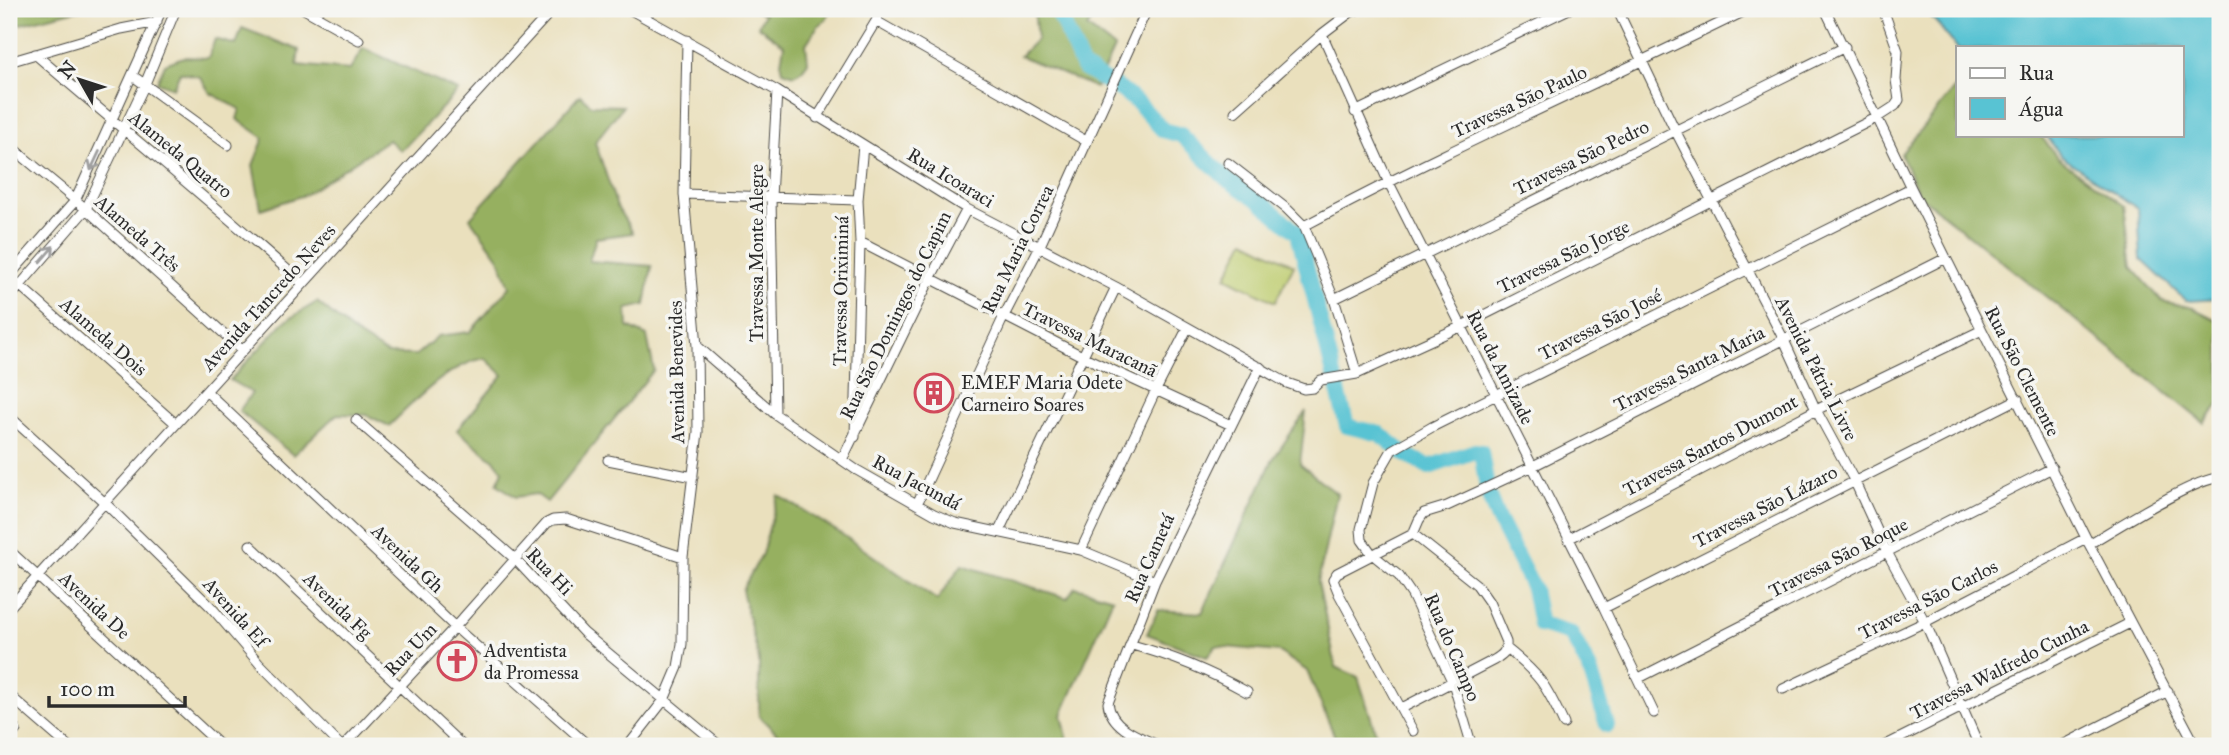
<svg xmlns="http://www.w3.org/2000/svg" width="2229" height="755" font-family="'IM FELL Great Primer',serif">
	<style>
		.green { fill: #becc6e; stroke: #747c4c; stroke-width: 2 }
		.forest { fill: #96b061; stroke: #606e46; stroke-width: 2 }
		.water { fill: #58c3d3; stroke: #42777f; stroke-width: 2 }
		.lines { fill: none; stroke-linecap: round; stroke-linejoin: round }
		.river { stroke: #58c3d3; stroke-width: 16 }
		.minor-casing { stroke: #484641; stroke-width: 11 }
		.minor { stroke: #fff; stroke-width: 9 }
		.oneway { stroke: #a0a0a0 }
		.labels { text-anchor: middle; stroke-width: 7; stroke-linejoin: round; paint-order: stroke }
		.street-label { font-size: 19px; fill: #2b2b2b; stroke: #f6f6f2 }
		.poi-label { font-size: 19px; fill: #2b2b2b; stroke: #f6f6f2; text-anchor: start }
	</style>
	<rect width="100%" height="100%" fill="#f6f6f2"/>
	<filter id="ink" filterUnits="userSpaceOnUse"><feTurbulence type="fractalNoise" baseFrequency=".0143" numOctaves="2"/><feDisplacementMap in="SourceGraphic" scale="14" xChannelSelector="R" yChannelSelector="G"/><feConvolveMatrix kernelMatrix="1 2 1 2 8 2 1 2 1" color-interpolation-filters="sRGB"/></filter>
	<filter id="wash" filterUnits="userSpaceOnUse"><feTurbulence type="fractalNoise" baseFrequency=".00686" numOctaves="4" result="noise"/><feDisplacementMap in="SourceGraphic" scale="28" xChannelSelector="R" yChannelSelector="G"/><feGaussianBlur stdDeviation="1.57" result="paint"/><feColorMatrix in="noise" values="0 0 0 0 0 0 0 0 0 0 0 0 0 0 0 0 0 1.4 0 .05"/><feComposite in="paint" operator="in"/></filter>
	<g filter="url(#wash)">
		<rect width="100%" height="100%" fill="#eae0bd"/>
		<path class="green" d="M1245,240L1294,265L1275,302L1226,277Z"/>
		<path class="forest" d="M9,9H81L9,27Z
			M753,9H830L826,20L818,26L806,44L808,62L802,70L794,75L783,71L781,62L784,45L758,26L764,14Z
			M1034,9H1102L1087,27L1114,48L1096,88L1020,56L1037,39Z
			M242,28L299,50L297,65L350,70L363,48L458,91L401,151L388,140L304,195L261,209L253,165L264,138L237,119L240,109L210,93L200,77L180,72L173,88L157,82L165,64L183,57L208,58L215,39L236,45Z
			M1958,84V135H2040L2058,158L2124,206L2132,267L2162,301L2193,308L2217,320L2220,318V404L2204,423L1919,195L1901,154Z
			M580,95L591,105L623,106L595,142L617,207L633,233L596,238L589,261L652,266L645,305L627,309L628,327L647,336L654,370L547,502L536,494L516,497L497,484L503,471L495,461L457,430L503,375L485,358C447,365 416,400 389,426L367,415L337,414L293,455L239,411L252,393L230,380L284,322L317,302L356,334L387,354L416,355L438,336L470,332L510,287L499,258L470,218Z
			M1306,411L1300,464L1337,494L1318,582L1336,667L1358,677L1380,746H1316L1335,737L1307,671L1279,652L1216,646L1207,657L1147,634L1158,610L1202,613L1273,459Z
			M778,495L840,533L937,600L962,565L1067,598L1075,587L1113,598L1062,715L1069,746H789L759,716V660L742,590L762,554Z"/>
		<path class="water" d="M1925,9H2220V299L2186,301L2141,259L2138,209L2061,156L2046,135H2182V47L1958,49Z"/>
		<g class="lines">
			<path class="river" d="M1057,9L1083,68L1121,90L1138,103L1163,130L1181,135L1228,180L1260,201L1298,233L1347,426L1380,434L1406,455L1429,467L1475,451L1481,452L1488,494L1498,519L1533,588L1540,625L1571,634L1590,670L1607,725"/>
		</g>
	</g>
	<g filter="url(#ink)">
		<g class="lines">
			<defs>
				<path id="minor" d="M162,9L75,201L9,276L175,423
					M304,9L359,40
					M629,9L777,91L967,209L1116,287L1287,383L1304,389L1313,388L1321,380L1357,374L1460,327L1878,117L1895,106L1899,100L1896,80L1898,51L1883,9
					M1617,9L1675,130L1784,340L1816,410L1854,480L1887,552L1925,622L1979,746
					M1825,9L1911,188L2089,544L2196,746
					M876,21L1086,141
					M1322,34L1388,181L1604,608L1654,713
					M35,54C124,131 216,205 303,284
					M9,62L121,29L157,22
					M133,76L228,145
					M1235,112L1322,34L1351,12L1359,9
					M1355,112L1569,9
					M817,118L876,21L881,9
					M9,145L86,209L242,350
					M1228,163L1287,209L1304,226L1334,299L1357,374
					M684,194L858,200
					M1304,226C1450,148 1601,82 1749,9
					M860,242L1082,356L1231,425
					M9,298L86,209L145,84L176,9
					M1334,299L1845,47
					M697,346L775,414L855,469L934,514L955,523L1081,550L1155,581
					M206,391L455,627L589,746
					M775,414L771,197L777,91
					M9,416L104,502L211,607L259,663L341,746
					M356,420L514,558L584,633L720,746
					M855,437L860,242L858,200L863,145
					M608,460L693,477
					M842,460L930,279L967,209
					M917,504L1004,316L1039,248L1147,9
					M999,531L1116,287
					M1568,539L1816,410L1982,330
					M2089,544C2113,530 2198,476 2220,478
					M250,545L463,746
					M9,550L221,746
					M1081,550L1156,390L1187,329
					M9,608L553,9
					M1604,608L2018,399
					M1132,645C1173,656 1209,671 1247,692
					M1506,648C1540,675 1546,685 1564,724
					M1639,678L2052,468
					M1783,689L1925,622L2086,538
					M9,695L68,746
					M1402,708L1494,660C1502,655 1507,652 1506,642L1489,602L1477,585L1413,534
					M1413,731L1339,594L1333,579L1337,573L1413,534L1419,520L1424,513L1447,506L1531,467L1946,258
					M9,738L16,730
					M1471,743L1453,683L1412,595L1399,576L1372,554L1362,540L1361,529L1373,483L1392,450L1432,427L1911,188
					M344,746L455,627L547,523L553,520L566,519L683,557
					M628,746L664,700L678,667L682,644L683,557L698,432L697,346L684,194L687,40
					M1160,746C1139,737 1111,728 1108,703L1155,581L1260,367
					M1752,746H1814
					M1884,746L2130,623
					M2061,746L2168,691"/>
			</defs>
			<use href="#minor" class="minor-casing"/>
			<use href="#minor" class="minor"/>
		</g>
		<defs><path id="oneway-shaft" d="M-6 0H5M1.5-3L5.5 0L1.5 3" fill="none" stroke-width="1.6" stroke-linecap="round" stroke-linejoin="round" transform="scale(1.75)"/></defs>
		<g class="oneway">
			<use href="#oneway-shaft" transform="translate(95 161) rotate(115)"/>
			<use href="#oneway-shaft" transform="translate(47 254) rotate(-49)"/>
		</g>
	</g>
	<defs>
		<symbol id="building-ring" viewBox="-11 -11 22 22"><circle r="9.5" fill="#f6f6f2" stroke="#d1495b" stroke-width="1.5"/><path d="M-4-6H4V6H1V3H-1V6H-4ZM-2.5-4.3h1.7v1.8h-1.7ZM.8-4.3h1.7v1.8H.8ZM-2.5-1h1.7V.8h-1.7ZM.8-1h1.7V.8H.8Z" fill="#d1495b"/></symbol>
		<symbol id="church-ring" viewBox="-11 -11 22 22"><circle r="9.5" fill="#f6f6f2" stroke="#d1495b" stroke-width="1.5"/><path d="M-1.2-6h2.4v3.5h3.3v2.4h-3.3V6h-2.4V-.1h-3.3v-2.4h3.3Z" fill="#d1495b"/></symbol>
	</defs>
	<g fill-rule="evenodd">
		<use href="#building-ring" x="912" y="371" width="44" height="44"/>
		<use href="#church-ring" x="435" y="639" width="44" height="44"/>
	</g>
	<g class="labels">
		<g class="street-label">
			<text transform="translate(1519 101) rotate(-25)" y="7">Travessa São Paulo</text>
			<text transform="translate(181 154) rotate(39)" y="7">Alameda Quatro</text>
			<text transform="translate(1581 157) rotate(-26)" y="7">Travessa São Pedro</text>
			<text transform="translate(951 177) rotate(31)" y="7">Rua Icoaraci</text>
			<text transform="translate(138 233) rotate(41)" y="7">Alameda Três</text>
			<text transform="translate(1017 249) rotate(-64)" y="7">Rua Maria Correa</text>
			<text transform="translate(756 253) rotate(-90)" y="7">Travessa Monte Alegre</text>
			<text transform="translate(1563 256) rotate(-26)" y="7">Travessa São Jorge</text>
			<text transform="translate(840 291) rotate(-89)" y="7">Travessa Oriximiná</text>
			<text transform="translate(268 297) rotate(-48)" y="7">Avenida Tancredo Neves</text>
			<text transform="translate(895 315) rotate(-64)" y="7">Rua São Domingos do Capim</text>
			<text transform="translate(1600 324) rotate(-27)" y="7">Travessa São José</text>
			<text transform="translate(104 336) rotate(41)" y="7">Alameda Dois</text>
			<text transform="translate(1090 339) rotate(26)" y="7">Travessa Maracanã</text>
			<text transform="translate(1501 367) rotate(63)" y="7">Rua da Amizade</text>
			<text transform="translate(1689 368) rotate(-27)" y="7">Travessa Santa Maria</text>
			<text transform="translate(1817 368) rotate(63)" y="7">Avenida Pátria Livre</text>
			<text transform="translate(2023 371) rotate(63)" y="7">Rua São Clemente</text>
			<text transform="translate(676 372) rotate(-91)" y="7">Avenida Benevides</text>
			<text transform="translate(1710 445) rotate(-28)" y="7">Travessa Santos Dumont</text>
			<text transform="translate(917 482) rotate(28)" y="7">Rua Jacundá</text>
			<text transform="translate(1765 506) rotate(-27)" y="7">Travessa São Lázaro</text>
			<text transform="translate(1838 557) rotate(-27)" y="7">Travessa São Roque</text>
			<text transform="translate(408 558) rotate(43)" y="7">Avenida Gh</text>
			<text transform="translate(1149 558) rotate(-66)" y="7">Rua Cametá</text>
			<text transform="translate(550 571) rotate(46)" y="7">Rua Hi</text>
			<text transform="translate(1928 599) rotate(-27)" y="7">Travessa São Carlos</text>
			<text transform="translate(95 605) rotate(43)" y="7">Avenida De</text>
			<text transform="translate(338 605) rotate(44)" y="7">Avenida Fg</text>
			<text transform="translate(236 612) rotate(48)" y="7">Avenida Ef</text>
			<text transform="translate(1453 647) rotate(67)" y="7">Rua do Campo</text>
			<text transform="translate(410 649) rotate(-46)" y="7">Rua Um</text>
			<text transform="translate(1999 669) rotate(-27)" y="7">Travessa Walfredo Cunha</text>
		</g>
		<g class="poi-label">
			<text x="961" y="389">EMEF Maria Odete<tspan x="961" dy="22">Carneiro Soares</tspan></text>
			<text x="484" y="657">Adventista<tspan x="484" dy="22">da Promessa</tspan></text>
		</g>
	</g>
	<rect width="2229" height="755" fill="none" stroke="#f6f6f2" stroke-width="35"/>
	<rect x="1956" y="46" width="228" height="91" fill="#f6f6f2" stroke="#a5a5a2" stroke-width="2"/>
	<rect x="1970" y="68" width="35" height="10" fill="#ffffff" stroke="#a5a5a2" stroke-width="2"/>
	<text x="2019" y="80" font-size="21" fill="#2b2b2b">Rua</text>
	<rect x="1970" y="98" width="35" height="21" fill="#58c3d3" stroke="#a5a5a2" stroke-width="2"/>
	<text x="2019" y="116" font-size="21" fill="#2b2b2b">Água</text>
	<g transform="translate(80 80) rotate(309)" stroke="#f6f6f2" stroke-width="5" paint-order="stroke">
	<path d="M0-5L12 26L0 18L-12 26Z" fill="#2b2b2b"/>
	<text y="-10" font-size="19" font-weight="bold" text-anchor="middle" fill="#2b2b2b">N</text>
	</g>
	<path d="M49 696v10h136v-10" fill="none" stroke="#2b2b2b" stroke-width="3.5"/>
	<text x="60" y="696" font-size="21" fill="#2b2b2b" stroke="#f6f6f2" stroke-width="5" paint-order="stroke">100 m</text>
</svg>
